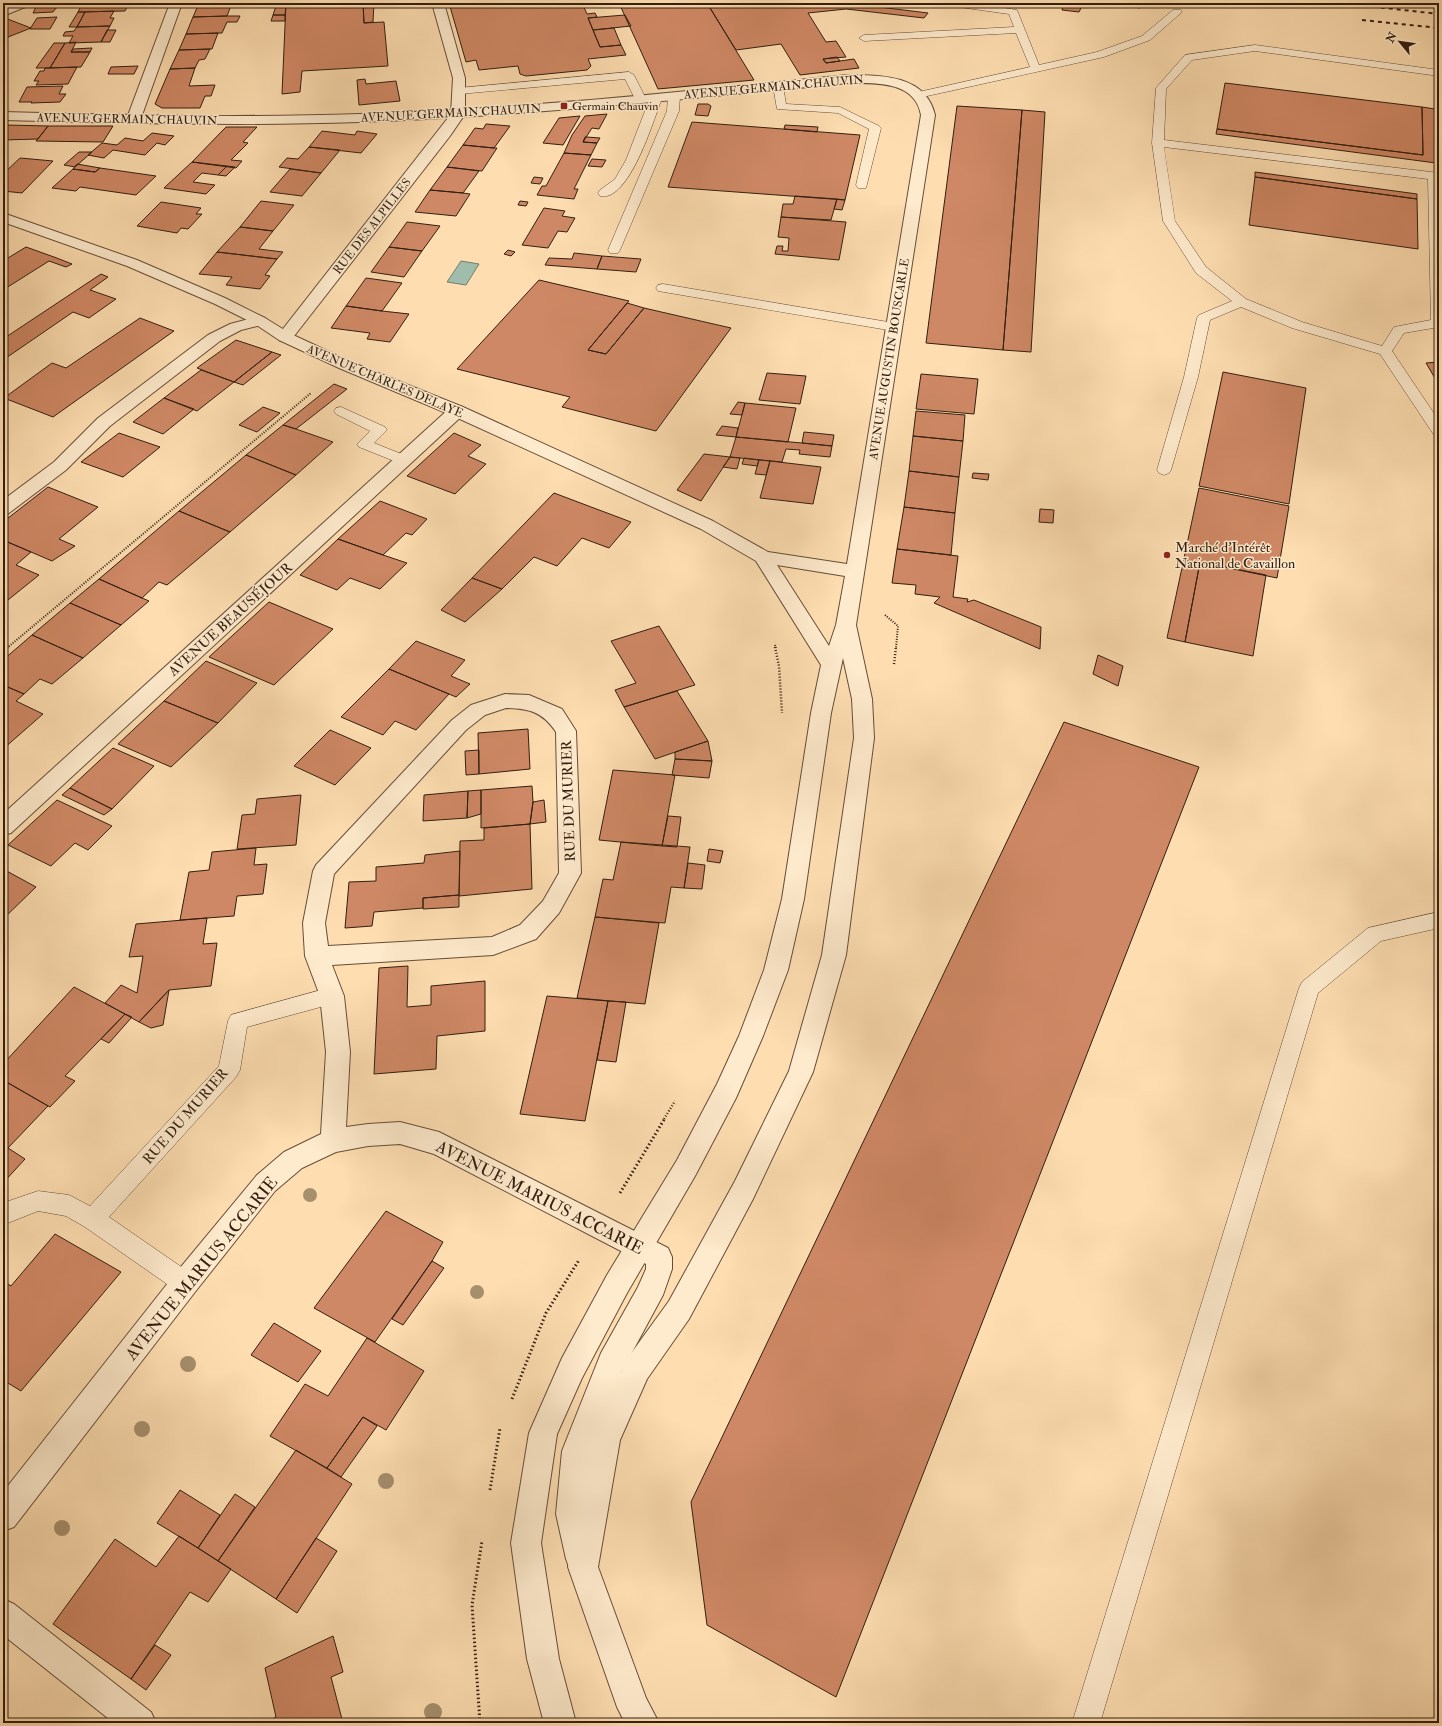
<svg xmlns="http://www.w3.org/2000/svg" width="1442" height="1726" font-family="'IM FELL Double Pica',serif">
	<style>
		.water { fill: #a0bcab; stroke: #747d6d }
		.building { fill: #cf8865; stroke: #321e11 }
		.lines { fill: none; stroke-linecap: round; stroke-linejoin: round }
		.service-casing { stroke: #654e39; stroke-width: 1 }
		.minor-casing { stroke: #654e39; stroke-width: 2 }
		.tertiary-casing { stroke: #654e39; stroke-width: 2 }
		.path-far2 { stroke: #321e11; stroke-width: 2; stroke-dasharray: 1 1.5; stroke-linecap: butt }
		.path-far1 { stroke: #321e11; stroke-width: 2.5; stroke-dasharray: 1 2; stroke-linecap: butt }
		.path { stroke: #321e11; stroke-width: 3; stroke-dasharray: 1.5 2.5; stroke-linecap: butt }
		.service { fill: #feeacc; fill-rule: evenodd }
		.minor { fill: #feeacc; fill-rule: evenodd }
		.tertiary { fill: #feeacc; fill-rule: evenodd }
		.rail { stroke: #321e11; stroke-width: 2; stroke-dasharray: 4 4; stroke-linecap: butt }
		.tree { fill: #a68f6d }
		.poi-dot { fill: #8f2418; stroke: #feeacc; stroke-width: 1.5 }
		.labels { text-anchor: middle; stroke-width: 3; stroke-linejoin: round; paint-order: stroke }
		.far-street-label { font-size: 12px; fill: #321e11; stroke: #feeacc }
		.far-poi-label { font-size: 12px; fill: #321e11; stroke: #feeacc; text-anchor: start }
		.poi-label { font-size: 14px; fill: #321e11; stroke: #feeacc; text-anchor: start }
		.street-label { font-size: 14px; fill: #321e11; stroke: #feeacc }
		.near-street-label { font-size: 17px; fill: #321e11; stroke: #feeacc }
	</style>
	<rect width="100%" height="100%" fill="#fedeb1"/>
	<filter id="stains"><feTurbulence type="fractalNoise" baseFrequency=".005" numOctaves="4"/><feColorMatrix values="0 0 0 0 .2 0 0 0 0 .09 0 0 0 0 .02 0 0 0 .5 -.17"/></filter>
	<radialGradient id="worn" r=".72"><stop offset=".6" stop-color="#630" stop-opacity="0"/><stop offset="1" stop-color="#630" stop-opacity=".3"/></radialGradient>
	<path class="water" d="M461,261L479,264L466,285L447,282Z"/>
	<path class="building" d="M92,3H129L125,11L78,12L81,6L91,5Z
		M199,3H232L227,16L193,17Z
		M286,3H363L364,23L384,22L388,66L302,71L300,92L282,94Z
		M363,3H374L373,22L364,23Z
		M449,3H582L587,14L595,13L597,17L588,18L600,47L621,45L626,55L588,59L591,66L587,70L526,76L520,74L518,66L479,70L476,60L466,62Z
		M619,3H707L754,80L658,89Z
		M707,3H846L928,13L924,18L846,9L808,13L826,42L836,41L846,57L823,59L826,63L854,59L859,68L800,75L781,44L736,50Z
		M1064,3H1079L1078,7L1063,6Z
		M1123,3H1158L1157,5L1142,3L1140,8L1122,5Z
		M286,5L285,15H273L276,6Z
		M1063,6L1078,7L1081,8L1079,12L1062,10Z
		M36,7H57L53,12L33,13Z
		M114,11L110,18H114L110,26L77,27L85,12Z
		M78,12H85L77,27H69Z
		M273,15H285V21H271Z
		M625,15L631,26L593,30L588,18Z
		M227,16H240L237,22H227L222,33L186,34L193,17Z
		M57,17L50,29H30L37,18Z
		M3,18H5L31,28L3,39Z
		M110,26L101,42L69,43L73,36H63L65,32L74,31L77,27Z
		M614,28L621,45L600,47L593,30Z
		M107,30H116L110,42H101Z
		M218,33L212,49L179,50L186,34Z
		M76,42L71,52H90L81,67L50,68L65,43Z
		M54,43H65L50,68H36Z
		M92,48L90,52H71L73,49Z
		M210,49L205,59L199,60L195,68L170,69L179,50Z
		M837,57L840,61L826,63L823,59Z
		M138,66L134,74H108L111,67Z
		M77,67L68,84L36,85L39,81H34L40,71H44L45,68Z
		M195,68L189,86L215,85L211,96H205L200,108H162L155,104L170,69Z
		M365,79L366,84L396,81L400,101L359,105L357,80Z
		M1225,83L1422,107L1423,155L1217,129Z
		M63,86L59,94H66L60,102L31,103L32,102H19L27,87Z
		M698,104H708L711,106L708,116L695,115Z
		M957,106L1022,110L1003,350L926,343Z
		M1422,107L1435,109L1436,163L1216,134L1217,129L1423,155Z
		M1022,110L1045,112L1031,352L1003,350Z
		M607,114L599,129L592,128L583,142L597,143L591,155L564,153L572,135L585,116Z
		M1435,115H1439V157H1436Z
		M580,116L563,145L543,143L559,118Z
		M692,122L860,135L845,200L668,187Z
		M486,124L510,126L494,148L463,145L475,128L483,129Z
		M6,125L48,126L38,139L3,140V129Z
		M785,125L818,127L817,132L784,129Z
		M48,126H113L103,142L36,141Z
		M226,127H257L243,142L248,143L231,160L242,161L236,168L192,162Z
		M322,131L355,135L357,131L377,134L361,153L309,147Z
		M152,133L174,136L165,145L157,143L145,155L113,150L104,158L88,155L102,143L117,145L125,138L143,141Z
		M585,137H587L600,138L597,143L583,142Z
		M463,145L494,148H497L482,171L447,167Z
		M309,147L340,150L321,173L279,167L287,158L298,159Z
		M79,152H92L75,167L64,165Z
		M564,153L591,155L574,189H578L574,199L537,195L542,186H546Z
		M20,158L53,161L22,193L3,191V174Z
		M592,159L606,160L602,167L588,166Z
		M192,162L227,166L218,175L202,173L193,182L215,185L206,194L164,188Z
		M77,164L100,168L95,172L73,169Z
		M227,166L235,167L226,176L218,175Z
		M447,167L479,171L463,193L430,190Z
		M100,168L156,176L136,195L80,187L76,191L52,188L73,169L95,172Z
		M290,169L321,173L302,196L270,192Z
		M1255,172L1417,194V199L1255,177Z
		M534,177L543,178L540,184L531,183Z
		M1255,177L1417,199L1418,249L1249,225Z
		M430,190L463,193L470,194L456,216L415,212Z
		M795,196L837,199L831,220L781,217L783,204H793Z
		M837,199L845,200L842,210L834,209Z
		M261,201L294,205L273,231L240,227Z
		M520,201L528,202L526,206L518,205Z
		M161,202L201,208L196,214H202L188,229L181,228L177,233L137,226Z
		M544,208L565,211L562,216L575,218L567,232L558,231L548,248L522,245Z
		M781,217L846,222L839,260L775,254L777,246H783L782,251H788L789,238L778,237Z
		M407,222L440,226L422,251L389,247Z
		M240,227L273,231L259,249L283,252L277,259L217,252Z
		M26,247L54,257L72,264L66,267L49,261L3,290V261Z
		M389,247L422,251L404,277L371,272Z
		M508,250L515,252L511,256L504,254Z
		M217,252L277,259L265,275L270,276L260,289L226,285L232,277L199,274Z
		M574,253L602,256L597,269L545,265L549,258L572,259Z
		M602,256L641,259L636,272L597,269Z
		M101,274L108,277L90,290L116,299L89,318L73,312L3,360V339Z
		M366,278L402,283L382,311L346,306Z
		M539,280L629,301L588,350L606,354L644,308L731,328L656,431L562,407L570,397L457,369Z
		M627,303L644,308L606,354L588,350Z
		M346,306L382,311L409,314L390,342L367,339L370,333L331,328Z
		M140,318L174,331L53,417L4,398L52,363L66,368Z
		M236,340L272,352L234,382L197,368Z
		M272,352L281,355L243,385L234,382Z
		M1439,362V385L1426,363Z
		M201,370L234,382L197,411L164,398Z
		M1223,372L1306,388L1289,504L1199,486Z
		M767,373L806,376L800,404L759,400Z
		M921,374L978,379L974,414L916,409Z
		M334,384L347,389L296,429L283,425Z
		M164,398L194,409L163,434L133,422Z
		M738,402L745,403L742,415L730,414Z
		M745,403L796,408L788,442L736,437Z
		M263,407L280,413L257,432L239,425Z
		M916,411L965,415L963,441L913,436Z
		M283,425L296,429L333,442L296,475L246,455Z
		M722,426L738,428L736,437L716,435Z
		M804,432L834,435L832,446L802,443Z
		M119,433L160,447L123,477L81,462Z
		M454,433L481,445L468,456L486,464L455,494L407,476Z
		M913,436L963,441L959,477L909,471Z
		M736,437L802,443L832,446L830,457L799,454L800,450L786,449L782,462L730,457Z
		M704,454L730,457L701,501L677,490Z
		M246,455L296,475L230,532L179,511Z
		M730,457L740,458L737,469L723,467Z
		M744,458L759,460L757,466L742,464Z
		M759,460L770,461L766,475L755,474Z
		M770,461L821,467L813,504L760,498Z
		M909,471L959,477L955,513L904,507Z
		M973,473L989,474L988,480L972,478Z
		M48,487L98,507L59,539L75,546L52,561L3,540V522Z
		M1199,488L1289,506L1277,578L1200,562L1185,642L1167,638Z
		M554,493L631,522L609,548L582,538L557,566L534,557L502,589L472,578Z
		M380,501L427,519L412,535L406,533L383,555L338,539Z
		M904,507L955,513L951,555L897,549Z
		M1040,509L1054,510L1053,523L1039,522Z
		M179,511L230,532L167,585L159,582L142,598L99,579Z
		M338,539L383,555L407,563L380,589L350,578L337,590L300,575Z
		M3,540L31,552L16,565L39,575L3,604Z
		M897,549L958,556L953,597L968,599L967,602L974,600L1041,627L1040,649L934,603L940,597L915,594L916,585L892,583Z
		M1200,562L1266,575L1253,656L1185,642Z
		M472,578L502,589L465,622L441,610Z
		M99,579L142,598L149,601L121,625L70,603Z
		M269,602L333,629L274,685L209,657Z
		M70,603L121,625L83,658L32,635Z
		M659,626L695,685L624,707L615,690L636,683L611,641Z
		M32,635L83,658L52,684L40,679L24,694L3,685V660Z
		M416,641L465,660L451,676L470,684L456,697L389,669Z
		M1098,655L1123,666L1118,686L1093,674Z
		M206,661L257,683L218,723L164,701Z
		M389,669L449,694L416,730L395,721L383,735L341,717Z
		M3,685L24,694L16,701L43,714L3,749Z
		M677,691L708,741L655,759L624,707Z
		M164,701L218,723L171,767L118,744Z
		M1064,722L1199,767L836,1697L707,1625L691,1502Z
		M528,729L530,769L479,774L478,733Z
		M330,730L371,748L335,785L294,766Z
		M708,741L712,761L675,759V752Z
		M113,748L154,766L112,809L70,788Z
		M479,750V774L466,775L465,751Z
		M675,759L712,761L709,778L672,775Z
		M613,770L675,775L662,846L599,840Z
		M532,786L533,802L530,824L481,828V790Z
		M70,788L112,809L104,815L62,795Z
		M481,790V814L467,818L468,791Z
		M468,791L467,818L423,821L424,795Z
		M301,795L296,845L237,849L242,815L255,814L257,799Z
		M57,800L112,826L88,850L75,843L51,866L8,845Z
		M544,800L546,822L530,824L533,802Z
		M668,816L681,817L677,847L662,846Z
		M530,824L532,889L459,896L460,841L484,840V828Z
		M621,842L690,847L684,888L671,887L665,923L595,917L603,879L613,880Z
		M256,848L254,865L267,864L263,894L237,896L234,916L180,920L189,872L209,870L212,852Z
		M709,849L723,851L720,863L707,861Z
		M460,851L459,895L423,898V908L374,912L372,926L345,928L349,882L376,881V867L424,863L425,855Z
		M688,863L705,865L702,889L684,888Z
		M3,869L36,887L3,919Z
		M459,895V907L423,909V898Z
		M595,917L659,923L645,1004L577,998Z
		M207,918L203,944L217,943L211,986L169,990L139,1022L105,1003L121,985L137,993L143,956L129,957L136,924Z
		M408,966L407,1007L431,1005V986L485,981V1031L437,1036L436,1069L374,1074L379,968Z
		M74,987L125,1014L65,1076L75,1081L50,1107L3,1080V1064Z
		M169,990L163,1025L151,1028L139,1022Z
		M547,996L608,1001L585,1121L520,1114Z
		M608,1001L626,1002L616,1062L597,1060Z
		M125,1014L132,1017L109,1043L101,1039Z
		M3,1080L48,1106L8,1148L25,1159L3,1183Z
		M386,1211L443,1242L432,1261L375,1342L314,1308Z
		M55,1234L121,1272L21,1391L3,1380V1281L11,1286Z
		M432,1261L444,1268L403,1325L392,1319Z
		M274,1323L321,1351L298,1382L251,1355Z
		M367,1338L424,1371L386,1430L363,1417L327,1468L270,1436L305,1384L328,1396Z
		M363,1417L377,1426L341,1477L327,1468Z
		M296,1450L352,1484L276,1599L218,1561Z
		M180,1490L220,1515L198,1548L157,1523Z
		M235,1494L255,1507L218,1561L198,1548Z
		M179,1536L231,1569L208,1602L190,1592L131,1679L53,1624L115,1539L156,1567Z
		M316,1538L337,1551L297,1613L276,1599Z
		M333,1636L343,1672L331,1677L343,1723H264L276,1717L265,1668Z
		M155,1645L171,1655L146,1690L131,1679Z"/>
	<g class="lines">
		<defs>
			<path id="service" d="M947,3H973L1017,10L1039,65L1097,52L1142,36L1173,10H1181L1182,12L1150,40L1104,57L918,98L914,97L912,95L914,93L1030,67L1016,33L864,41L859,38L864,35L1014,27L1009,14L952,6Z
				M1255,45L1439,70V76L1255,51L1192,60L1166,89L1164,140L1439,173V327L1404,333L1392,351L1439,421V436L1434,435L1380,354L1292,328L1241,307L1210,320L1198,377L1171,470L1169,473L1164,475L1159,473L1157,470L1184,377L1197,318L1199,315L1232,301L1196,273L1163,221L1152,143L1156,88L1185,55ZM1164,147L1428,179L1431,320L1394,327L1382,346L1302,322L1246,299L1206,267L1175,221Z
				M629,72L634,75L646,99L644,101H636L625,79L459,94L453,91L459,88Z
				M778,83L783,86L786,104L840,107L879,126L881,128L866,188H858L856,185L869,129L838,113L777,109L773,86Z
				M674,93L680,96L679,111L620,250L618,253H610L608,250L667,111L668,96Z
				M656,95L662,98C654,119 629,203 600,196L598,193L600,190L615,179L626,160L650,98Z
				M663,284L894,323L899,324L901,327L899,330L894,331L658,291L656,288L658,285Z
				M341,407L385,427L387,430L374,443L409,457L411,460L409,463L404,465L359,447L357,444L370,431L336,414L334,411L336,408Z
				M1439,912V928L1381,941L1318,993L1100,1723H1072L1299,988L1302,982L1368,928Z
				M332,987L339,990L342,996L339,1002L247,1027L240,1070L236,1077L109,1217L193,1275L197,1283L193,1291L185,1294L177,1291L85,1227L66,1216L38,1211L3,1225V1203L38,1191L69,1195L90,1206L219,1066L228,1021L231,1015Z"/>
			<path id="minor" d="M16,3H32L30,5L3,16V8Z
				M170,3H182L141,118L139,121H129L127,118Z
				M432,3H444L465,78V114L450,136L291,340L285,342L279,340L277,337L279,334L451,114L453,78Z
				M260,316L265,318L268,321L265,324L241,330L220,341L110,426L66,470L9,513L3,515V500L54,462L98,418L208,335L230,324Z
				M457,406L463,407L465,411L463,415L11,833L3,835V814L451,407Z
				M505,694L529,695L562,709L576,731L581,873L559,913L536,939L493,955L332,965L344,996L350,1052L346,1127L368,1124L400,1122L439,1132L668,1248L672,1257V1269L663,1295L622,1371L592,1451L586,1514L596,1559L592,1570L581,1574L570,1570L566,1559L556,1514L562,1451L601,1353L638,1287L646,1269V1264L434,1154L400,1144L368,1146L336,1152L302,1168L275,1191L195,1292L14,1527L3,1531V1492L175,1274L257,1175L284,1152L321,1134L326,1052L320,996L305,956L303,923L313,871L316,865L452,720L471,705ZM506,708C529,709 542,711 556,732L559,873L543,901L520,925L492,937L328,946L325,923L334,874L466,730L485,715Z
				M3,1599L14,1604L151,1712L156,1723H114L3,1635Z"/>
			<path id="tertiary" d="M848,75C881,75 926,75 935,115L856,625L872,699L874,738L846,955L813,1072L753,1199L689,1319L647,1379L620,1440L598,1567L646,1698L659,1723H625L617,1707L568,1567L592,1439L627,1359L669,1301L735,1181L789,1071L822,955L854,738L852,699L843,658L831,713L804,899L788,970L763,1036L736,1098L695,1176L627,1293L582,1378L557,1434L541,1543L559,1659L576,1723H544L527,1659L511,1543L529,1433L562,1358L607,1275L677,1160L717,1084L739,1036L764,970L782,899L811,713L821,665L756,561L701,529L451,415L339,368L279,340L255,324L215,304L127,266L3,222V213L137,260L225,298L265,318L291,334L351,362L463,407L713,521L768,552L847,564L921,115C915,81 876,83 848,83C686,99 523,116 360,122C241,126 122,123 3,120V112C122,115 241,118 360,114C523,109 686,91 848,75ZM777,565L845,576L836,625L829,646Z"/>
		</defs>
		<use href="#service" class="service-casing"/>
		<use href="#minor" class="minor-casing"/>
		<use href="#tertiary" class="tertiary-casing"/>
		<path class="path-far2" d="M885,615L898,626L896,648
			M775,645L776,648
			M7,648L311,393"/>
		<path class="path-far1" d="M775,647L779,666L782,713
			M3,651L8,647
			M894,664L896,647
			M664,1119L675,1101"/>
		<path class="path" d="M620,1193L665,1118
			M512,1399L546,1313L579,1260
			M490,1490L500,1428
			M480,1723L472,1605L482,1541"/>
		<use href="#service" class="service"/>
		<use href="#minor" class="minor"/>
		<use href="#tertiary" class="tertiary"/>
		<path class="rail" d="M1341,3L1439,14
			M1401,3L1439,7
			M1362,20L1439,28"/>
	</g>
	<g class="tree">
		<circle cx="310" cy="1195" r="7"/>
		<circle cx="477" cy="1292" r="7"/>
		<circle cx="188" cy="1364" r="8"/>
		<circle cx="142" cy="1429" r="8"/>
		<circle cx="386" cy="1481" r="8"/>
		<circle cx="62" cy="1528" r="8"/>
		<circle cx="433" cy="1712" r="9"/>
	</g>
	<g class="poi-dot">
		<rect x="560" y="102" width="8" height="8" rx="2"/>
		<circle cx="1167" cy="555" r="4"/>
	</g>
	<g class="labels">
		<g class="far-street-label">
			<text transform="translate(774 87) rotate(-5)" y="4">AVENUE GERMAIN CHAUVIN</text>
			<text transform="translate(451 113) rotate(-3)" y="4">AVENUE GERMAIN CHAUVIN</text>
			<text transform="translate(127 119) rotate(1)" y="4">AVENUE GERMAIN CHAUVIN</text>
			<text transform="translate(372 226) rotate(-52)" y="4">RUE DES ALPILLES</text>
			<text transform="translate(889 359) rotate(-81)" y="4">AVENUE AUGUSTIN BOUSCARLE</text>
			<text transform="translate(385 381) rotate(23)" y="4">AVENUE CHARLES DELAYE</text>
		</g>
		<g class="far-poi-label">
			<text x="572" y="110">Germain Chauvin</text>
		</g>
		<g class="poi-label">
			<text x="1175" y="552">Marché d'Intérêt<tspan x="1175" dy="16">National de Cavaillon</tspan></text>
		</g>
		<g class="street-label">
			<text transform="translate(230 619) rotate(-42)" y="5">AVENUE BEAUSÉJOUR</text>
			<text transform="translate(568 801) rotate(-92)" y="5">RUE DU MURIER</text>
			<text transform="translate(185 1116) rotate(-49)" y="5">RUE DU MURIER</text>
		</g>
		<g class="near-street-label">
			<text transform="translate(540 1197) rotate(27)" y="6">AVENUE MARIUS ACCARIE</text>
			<text transform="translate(201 1268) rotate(-51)" y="6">AVENUE MARIUS ACCARIE</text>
		</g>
	</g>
	<rect width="1442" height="1726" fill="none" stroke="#fedeb1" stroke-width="16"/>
	<rect x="4" y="4" width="1434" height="1718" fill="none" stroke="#321e11" stroke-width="2"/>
	<rect x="8" y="8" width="1426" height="1710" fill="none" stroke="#321e11"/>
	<g transform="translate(1400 42) rotate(299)" stroke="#feeacc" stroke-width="3" paint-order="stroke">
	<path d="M0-3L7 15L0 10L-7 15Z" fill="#321e11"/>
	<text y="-6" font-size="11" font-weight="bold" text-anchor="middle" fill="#321e11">N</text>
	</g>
	<rect width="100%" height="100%" filter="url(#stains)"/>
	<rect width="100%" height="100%" fill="url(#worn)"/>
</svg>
